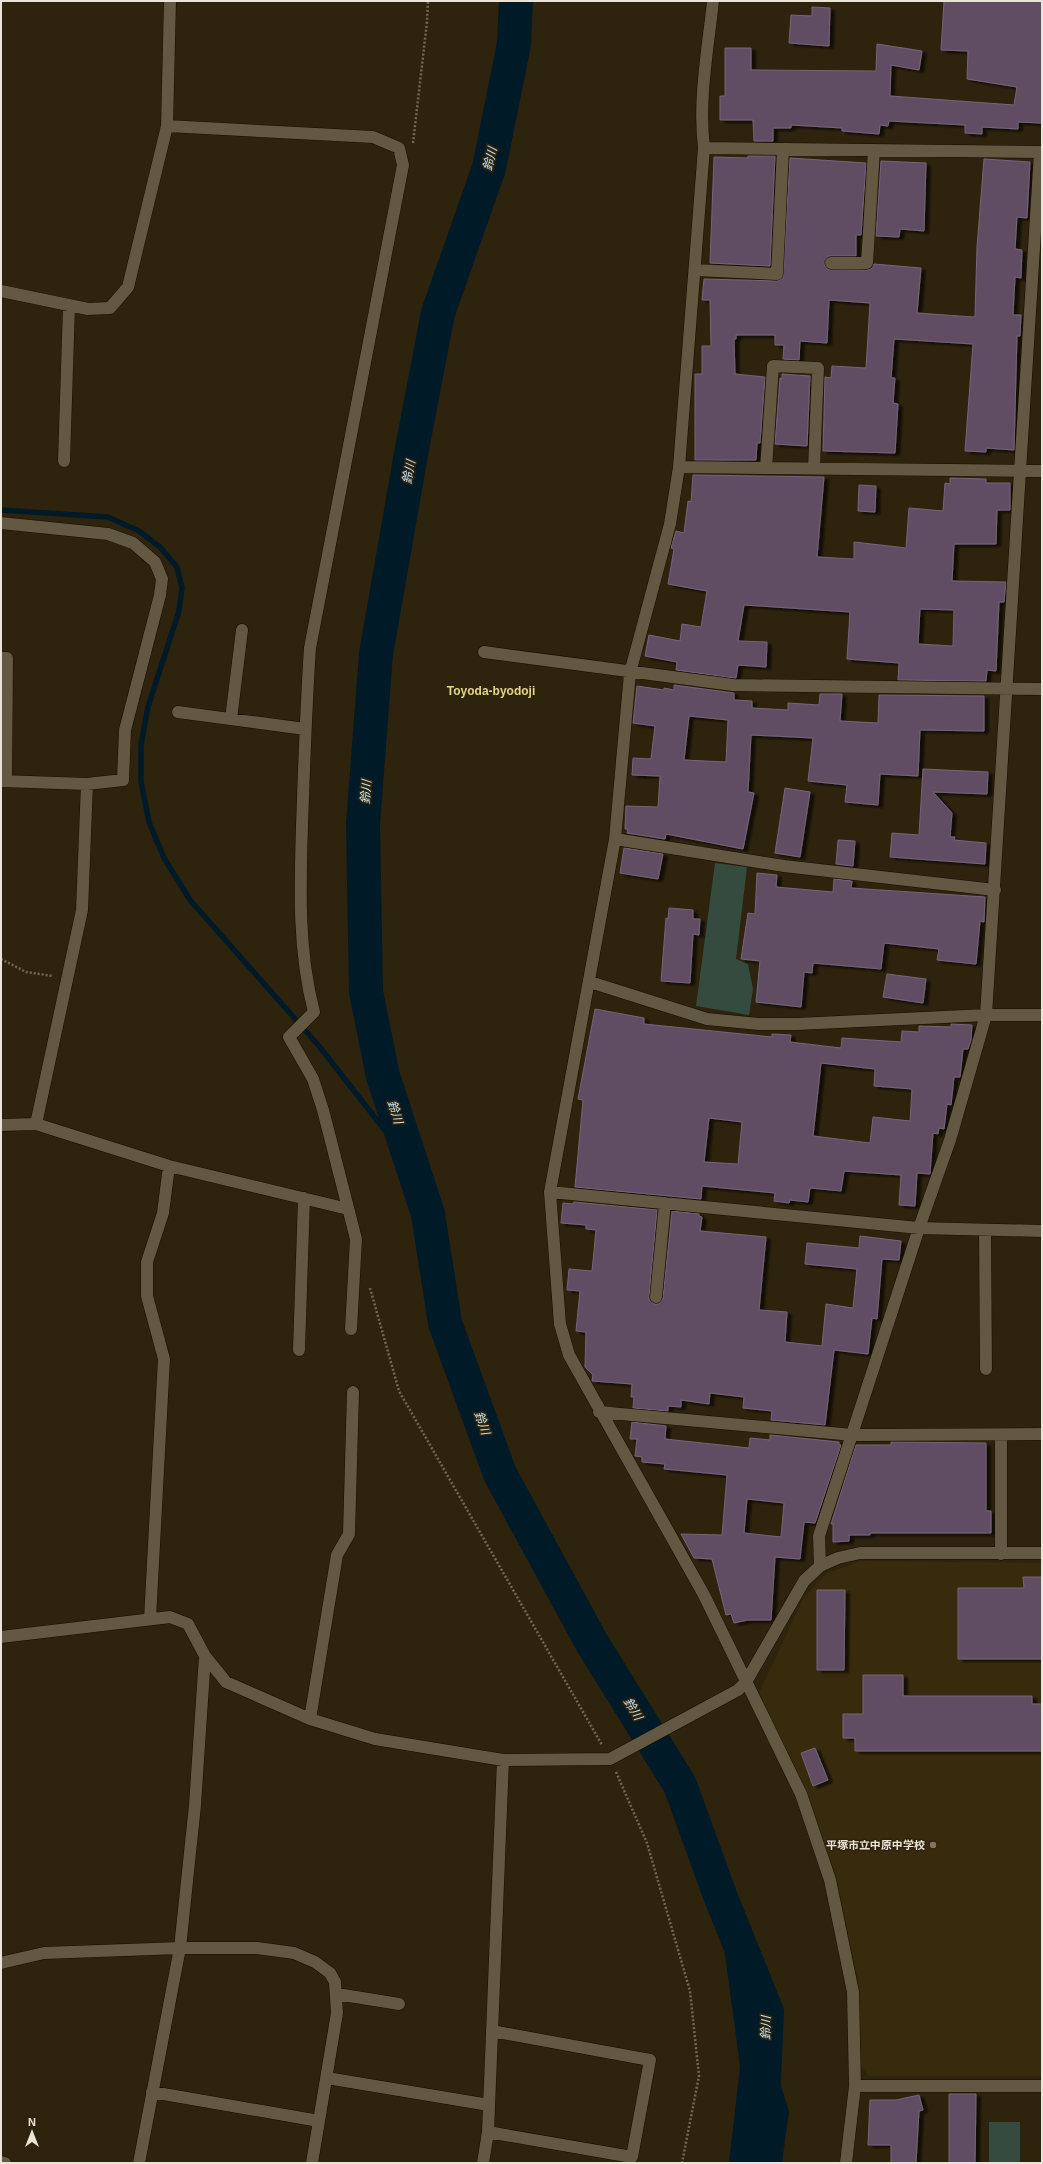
<svg xmlns="http://www.w3.org/2000/svg" width="1043" height="2164" font-family="Helvetica,'Noto Sans JP',sans-serif">
	<style>
		.built { fill: #382b0d }
		.green { fill: #364b3f }
		.water { fill: #001a27 }
		.lines { fill: none; stroke-linecap: round; stroke-linejoin: round }
		.stream { stroke: #001a27; stroke-width: 5.5 }
		.river { stroke: #001a27; stroke-width: 34 }
		.building { fill: #604e64; stroke: #756479; fill-rule: evenodd; filter: url(#shadow) }
		.minor-casing { stroke: #160d00; stroke-width: 13 }
		.path { stroke: #716856; stroke-width: 2.5; stroke-dasharray: 2 2; stroke-linecap: butt }
		.minor { stroke: #635841; stroke-width: 12 }
		.education-dot { fill: #8d6e63; stroke: #2e240e; stroke-width: 1.5 }
		.labels { text-anchor: middle; stroke-width: 3.5; stroke-linejoin: round; paint-order: stroke }
		.poi-label { font-size: 11px; font-weight: bold; fill: #eae4d7; stroke: #2e240e; text-anchor: end }
		.water-label { font-size: 12px; font-style: italic; fill: #c4e7f9; stroke: #2e240e }
		.neighbourhood-label { font-size: 12px; font-weight: bold; fill: #e4d486; stroke: #2e240e }
	</style>
	<defs>
		<filter id="shadow"><feDropShadow dx="4.5" dy="2.5" stdDeviation="1" flood-color="#0009"/></filter>
	</defs>
	<rect width="100%" height="100%" fill="#2e240e"/>
	<path class="built" d="M860,1561L1042,1563V2076H869L861,2066L858,1982L836,1876L814,1813L759,1700L760,1691L804,1597L827,1573Z"/>
	<path class="green" d="M715,863L747,867L736,959L748,964L753,989L749,1015L696,1006Z
		M989,2122H1020V2163H989Z"/>
	<path class="water" d="M715,1880L789,2111L782,2163H729L740,2066Z"/>
	<g class="lines">
		<path class="stream" d="M1,510L108,517L139,531L160,547L177,567L182,588L179,611L148,707L141,745V781L149,822L164,858L190,900L319,1046L412,1165"/>
		<path class="river" d="M516,1L514,44L489,168L438,313L411,454L376,654L363,824L366,992L383,1076L428,1214L445,1323L500,1474L592,1643L680,1785L721,1898L767,2012L762,2122L753,2163"/>
	</g>
	<path class="building" d="M944,1H1042V123L1018,122V129L982,127V134L965,133V125L889,121L888,126L880,125L879,134L842,131V128L791,125V128H773V141H754L753,120H720V96H725V48H751V70L876,71L877,44L922,51L919,70L891,65L890,96L1014,105L1017,87L967,79L968,51L941,50Z
		M812,7L830,8L829,46L789,43L791,15L812,16Z
		M748,156H775L770,266L710,263L714,157L748,158Z
		M790,158L866,163L861,235H856V256H828L824,263L827,269L867,270L871,269L874,264L921,268L917,313L973,317L975,316L977,247L984,159L1030,162L1027,218L1017,217L1015,249L1022,250L1021,278L1015,277L1013,315H1021L1020,336H1017L1014,450L986,448V452L965,451L973,344L894,339L891,378H895L893,403L898,404L895,453L823,451L825,377L831,378L832,366L866,368L870,303L829,300L827,343L800,341L799,360L783,359L784,345H775V335H736V339H734L735,374L765,377L760,443H757L756,460H695V374H702V346H711L710,300H702L704,279L777,281L783,278Z
		M881,161L926,163L924,231L900,229L899,237L876,236Z
		M782,374L810,376L807,446L775,444L780,378L782,379Z
		M693,475L824,477L817,557L854,559V542L906,548L909,508L943,511L945,483L950,484V478L986,479V483H1010V510H997L996,544H954L952,581L1006,582L1004,602H999L996,671L987,670L986,681L898,680L899,663L847,659L850,612L744,605L738,641L767,642L766,667L738,665L736,678H734L676,670L677,662L645,656L649,635L680,641L682,624L701,627L707,591L668,584L674,549L671,548L676,531L684,533L688,501L691,502ZM920,609L954,610L953,646L918,644Z
		M859,485L876,486L875,512L858,511Z
		M674,685L734,693V700L752,701V708L788,710V703L819,705L820,694H842L840,721L878,723L879,695L984,696V731L920,730L918,776L880,774L878,805L845,802L847,785L808,781L813,738L751,735L748,792L754,793L743,849L666,834L665,839L627,833L628,829H625L626,806L658,807L660,776L632,775L633,758L651,759L655,726L633,723L637,686L664,690V688L674,690ZM689,716L728,720L726,762L684,760Z
		M923,769L988,772L987,794L933,792L952,813L950,837H955L954,840L986,843L985,864L890,857L892,833L919,835Z
		M785,788L810,792L800,857L775,853Z
		M838,840L855,841L853,866L836,864Z
		M624,848L663,854L658,879L620,873Z
		M757,873L777,875L776,887L833,892L834,879L852,881L851,888L985,897L984,922L980,921L976,964L937,960L939,949L884,943L881,969L813,963L812,973L804,972L801,1007L756,1002L760,961L741,959L748,913L755,914Z
		M669,908L693,910V919H700L699,935L693,934L690,983L661,981L666,918L668,919Z
		M887,974L926,979L923,1003L883,997Z
		M595,1009L644,1018V1024L772,1037V1034L791,1035L790,1042L841,1048L842,1038L901,1042L902,1031L919,1032V1026L951,1027V1024L972,1025L971,1040L968,1049H963L960,1077H954L951,1105L947,1104L944,1129L939,1128L938,1134L933,1133L930,1174L917,1173L915,1206L899,1205L901,1175L844,1171L841,1191L810,1188L808,1202L790,1200L789,1203L774,1201L775,1193L702,1186L701,1199L575,1187L583,1100L578,1099ZM821,1063L875,1069L874,1086L912,1089L910,1121L873,1117L870,1143L813,1136ZM709,1118L742,1122L738,1164L704,1162Z
		M574,1202L657,1210L649,1296V1300L655,1304H659L663,1298L672,1211L699,1214V1216L702,1217L700,1231L766,1237L759,1310L787,1312L785,1342L822,1346L826,1304L853,1308L857,1269L805,1264L807,1243L859,1248L860,1236L901,1241L899,1260L882,1259L877,1319L872,1318L868,1354L834,1350L825,1425L771,1420L772,1411L743,1408L744,1397L710,1393L709,1404L681,1400V1407L668,1406V1411L633,1408L634,1397H631L632,1384L592,1381L593,1375L585,1367L586,1332L576,1331L580,1291L567,1290L569,1269L592,1271L596,1230L586,1229V1225L561,1223L563,1203L573,1204Z
		M632,1422L666,1426L665,1439L749,1448L750,1438L770,1440V1435L839,1442V1445H841L815,1523L804,1522L800,1559L775,1557L771,1620H748L734,1623L731,1614L726,1615L712,1559L694,1558L681,1534L722,1535L727,1475L664,1469L665,1464L642,1462V1457L635,1456L637,1439H630ZM747,1499L784,1503L781,1537L744,1533Z
		M891,1442L986,1443V1511H991V1533H870V1535H849V1541L833,1542V1524H831L856,1445H891Z
		M1023,1577H1042V1659H958V1588H1024Z
		M817,1590H845L844,1670H817Z
		M863,1675H903V1696H1032V1704H1042V1751H855V1738H843V1714H863Z
		M815,1748L828,1780L813,1786L801,1753Z
		M949,2094H976L975,2163H949Z
		M919,2095L923,2110L919,2111L916,2163H891V2145H868L870,2100H896Z"/>
	<g class="lines">
		<defs>
			<path id="minor" d="M713,1C708,49 698,100 704,148L679,467L670,524L630,673L615,839L550,1192L560,1324L569,1355L704,1595L801,1794L830,1880L853,1992L855,2086L846,2163
				M167,126L373,137L399,148L403,165L310,648C306,707 304,767 302,826C300,889 298,951 314,1012L289,1037L313,1079L323,1110L356,1239L351,1329
				M704,148L1042,152
				M831,263H867L874,150
				M695,270L777,274L783,149
				M1,291L88,309L110,308L128,287L167,126L170,1
				M64,461L69,306
				M679,467L1042,471
				M766,468L773,366L818,368L814,468
				M1,523L108,534L133,543L155,562L162,579L160,595L125,730L123,780L87,784L1,781
				M484,652L733,685L1042,689
				M1,658H7L6,781
				M178,712L305,729
				M231,719L242,630
				M615,839L784,866L995,890
				M590,982L707,1019L759,1024H797L986,1015H1042
				M36,1124L82,910L87,784
				M1,1125L36,1124L169,1166L348,1209
				M550,1192L919,1228L1042,1231
				M985,1231L986,1369
				M656,1297L665,1203
				M299,1350L304,1198
				M599,1412L853,1435L1042,1434
				M1001,1435V1554
				M820,1566L819,1536L919,1228L950,1140L986,1015L1040,152
				M150,1619L164,1359L147,1296V1262L163,1213L169,1166
				M1,1637L170,1617L188,1624L205,1656L226,1682L310,1719L375,1739L503,1760L610,1759L738,1690L746,1682L804,1581L820,1566L838,1558L860,1553H1042
				M310,1719L337,1555L349,1534L353,1392
				M1,1963L44,1953L180,1948H257L294,1953L315,1962L330,1973L335,1982L337,2013L312,2163
				M337,1994L399,2004
				M327,2078L489,2105
				M855,2086H1042
				M152,2092L319,2121
				M488,2132L632,2157L650,2060L492,2031
				M1,2162L5,2163
				M139,2163L180,1948L195,1805L205,1656
				M483,2163L488,2132L503,1760"/>
		</defs>
		<use href="#minor" class="minor-casing"/>
		<path class="path" d="M413,143L427,22L428,1
			M1,959L26,972L53,976
			M370,1288L399,1391L602,1745
			M616,1772L647,1843L690,1991L699,2076L682,2163"/>
		<use href="#minor" class="minor"/>
	</g>
	<circle class="education-dot" cx="933" cy="1845" r="4"/>
	<g class="labels">
		<g class="poi-label">
			<text x="925" y="1849">平塚市立中原中学校</text>
		</g>
		<g class="water-label">
			<text transform="translate(490 159) rotate(-77)" y="4">鈴川</text>
			<text transform="translate(409 472) rotate(-80)" y="4">鈴川</text>
			<text transform="translate(366 792) rotate(-86)" y="4">鈴川</text>
			<text transform="translate(395 1112) rotate(72)" y="4">鈴川</text>
			<text transform="translate(482 1423) rotate(70)" y="4">鈴川</text>
			<text transform="translate(633 1709) rotate(58)" y="4">鈴川</text>
			<text transform="translate(766 2028) rotate(-89)" y="4">鈴川</text>
		</g>
		<g class="neighbourhood-label">
			<text x="491" y="695">Toyoda-byodoji</text>
		</g>
	</g>
	<rect width="1043" height="2164" fill="none" stroke="#eae4d7" stroke-width="4"/>
	<g transform="translate(32 2132)" stroke="#2e240e" stroke-width="3" paint-order="stroke">
	<path d="M0-3L7 15L0 10L-7 15Z" fill="#eae4d7"/>
	<text y="-6" font-size="11" font-weight="bold" text-anchor="middle" fill="#eae4d7">N</text>
	</g>
</svg>
